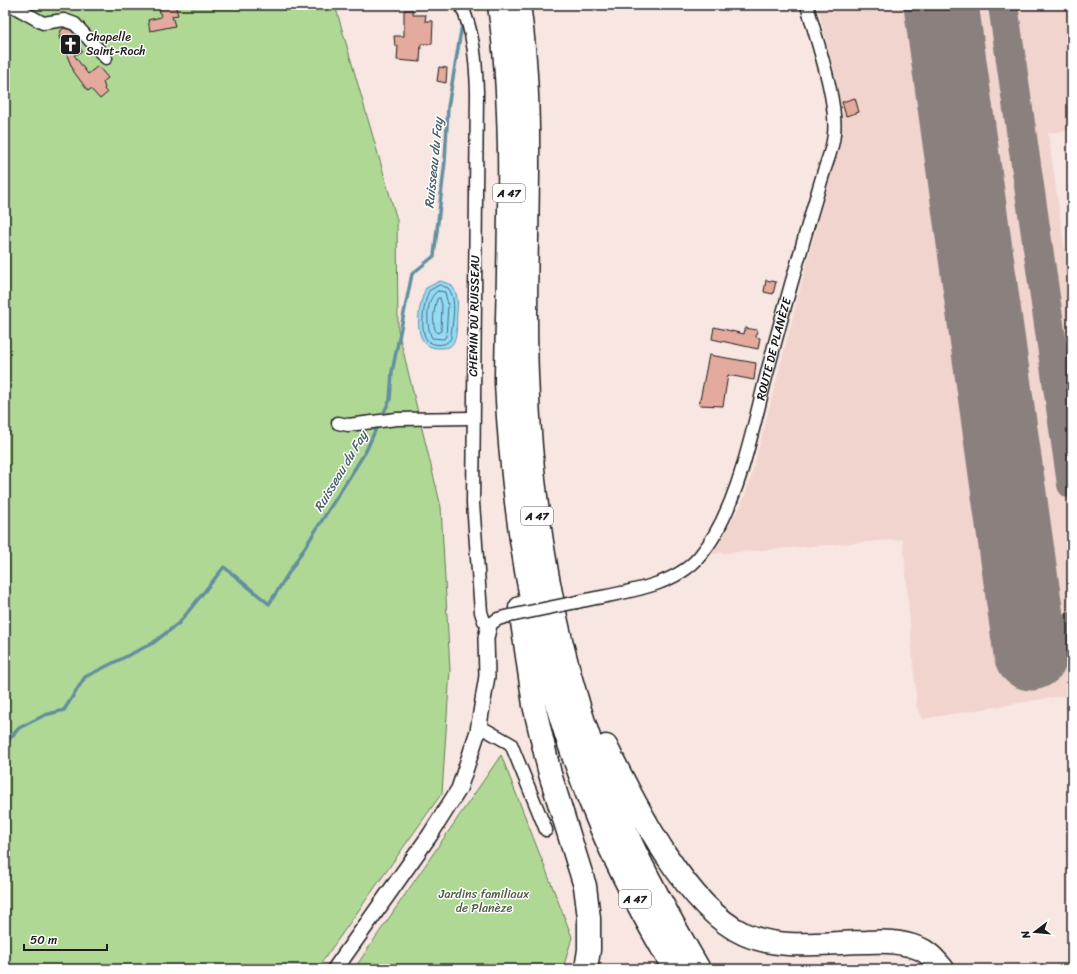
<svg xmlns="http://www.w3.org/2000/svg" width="1077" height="974" font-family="Sriracha,sans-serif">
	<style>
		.built { fill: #f1d4cd }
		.green { fill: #afd895; stroke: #667a58 }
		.water { fill: #94dbf6; stroke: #648f9f }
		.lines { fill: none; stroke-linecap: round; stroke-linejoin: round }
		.shore { stroke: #4c6873; stroke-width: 1 }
		.stream { stroke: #648f9f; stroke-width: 3.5 }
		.taxiway { stroke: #8a817f; stroke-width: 30 }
		.runway { stroke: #8a817f; stroke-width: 75 }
		.building { fill: #e3aa9d; stroke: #1c1c1c }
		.minor-casing { stroke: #1c1c1c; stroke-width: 15 }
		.tertiary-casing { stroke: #1c1c1c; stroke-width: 18 }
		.motorway-casing { stroke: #1c1c1c; stroke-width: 25 }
		.minor { stroke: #fff; stroke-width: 12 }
		.tertiary { stroke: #fff; stroke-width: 15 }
		.motorway { stroke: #fff; stroke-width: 22 }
		.minor-bridge-casing { stroke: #1c1c1c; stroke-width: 15; stroke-linecap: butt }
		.minor-bridge { stroke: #fff; stroke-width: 12 }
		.labels { text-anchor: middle; stroke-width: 3; stroke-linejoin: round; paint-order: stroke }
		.shield { fill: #fff; stroke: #606060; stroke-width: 1 }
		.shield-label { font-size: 11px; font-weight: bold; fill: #1c1c1c }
		.poi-label { font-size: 12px; fill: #1c1c1c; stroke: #fff; text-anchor: start }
		.street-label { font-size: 12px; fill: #1c1c1c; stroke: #fff }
		.park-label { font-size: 12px; fill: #4f5e46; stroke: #fff }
		.water-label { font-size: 13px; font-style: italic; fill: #465f68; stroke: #fff }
	</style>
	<rect width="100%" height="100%" fill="#f7e6e2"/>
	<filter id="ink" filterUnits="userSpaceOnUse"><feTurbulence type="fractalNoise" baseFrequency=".025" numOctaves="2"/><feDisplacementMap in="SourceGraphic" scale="8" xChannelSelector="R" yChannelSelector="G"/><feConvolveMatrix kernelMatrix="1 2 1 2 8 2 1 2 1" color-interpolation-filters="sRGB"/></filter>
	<g filter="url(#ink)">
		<path class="built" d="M817,5H1072V130L1048,133L1072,300V694L922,719L917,708L903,539L711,554L742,504L751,478L842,129L837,82Z"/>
		<path class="green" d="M5,5H335L397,220L398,330L441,507L450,670L442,793L317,969H5Z
			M501,755L572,937L563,969H354Z"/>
		<path class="water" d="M440,281L450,284C458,291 458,303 457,313C456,322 458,336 453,343C450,348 445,348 439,348C410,349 418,305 426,288Z"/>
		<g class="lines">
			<path class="shore" d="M440,285L448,288C458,299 452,323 451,337C449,346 434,347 427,340C419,331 424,301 429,291Z
				M438,291L445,292L448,305L446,336L444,339L432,338C426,327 425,297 438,291Z
				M440,298L442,305L441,331L437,333C431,325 434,309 437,299Z"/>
			<path class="stream" d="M381,418L390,400L392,372L412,274L434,256L445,161L448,107L463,19
				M5,744L19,728L45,715L64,710L85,677L153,643L179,623L224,567L269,604L366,451L378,424"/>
			<path class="taxiway" d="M1003,5L1072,484
				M1031,653L1072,626"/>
			<path class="runway" d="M941,5L1031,653"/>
		</g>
		<path class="building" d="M158,5H175L178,15L172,16L175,26L150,31L148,20L161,17Z
			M404,10H413V15H426L425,21H433L432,44H421L420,62L397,60L398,46H395L394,36H404Z
			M64,28L71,30L76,36L82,52L74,55L88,74L98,66L108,78L103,82L105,88L104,89L107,93L100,99L91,89L88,91L74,72L59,37L61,30Z
			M439,67L447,68L446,83L437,81Z
			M855,98L859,112L846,116L842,102Z
			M766,280L776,282L773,294L764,292Z
			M714,327L744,334L745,328L757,330L756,337L760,338L758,349L712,339Z
			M709,355L756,363L754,380L728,375L723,406L699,405Z"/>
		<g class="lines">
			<defs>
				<g id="minor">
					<path d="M11,5L43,23L64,20L75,24L106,58"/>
					<path d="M461,5C474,32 476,63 477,92L473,503L481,612L484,621L489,625L498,619L505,617"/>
					<path d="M338,423L348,425L397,419L473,418"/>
					<path id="s1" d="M577,602C615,593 672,589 699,557C736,514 751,436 765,381C776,338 788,294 801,250C808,224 816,198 824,171C828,159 833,147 834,134C838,101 816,39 807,5"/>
					<path d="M479,726L511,744L546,830"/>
				</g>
				<path id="tertiary" d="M335,969L430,835L459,789L478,731L487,676L486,638L489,625"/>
				<path id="motorway" d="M499,5C516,130 507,256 506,382C513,535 540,687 601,828C622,877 647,923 674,969
					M519,5C537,128 522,252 527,375C532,533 562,692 628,836C649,882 674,926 699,969
					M520,608L534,705L550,774L585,886L589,918V950L586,969
					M606,746C634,802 685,907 744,934C782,951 826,942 867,942C884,941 901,941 918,948C928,951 936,961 943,969"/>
			</defs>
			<use href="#minor" class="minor-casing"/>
			<use href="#tertiary" class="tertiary-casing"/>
			<use href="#motorway" class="motorway-casing"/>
			<use href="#minor" class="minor"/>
			<use href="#tertiary" class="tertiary"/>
			<use href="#motorway" class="motorway"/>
			<defs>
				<path id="minor-bridge" d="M505,617L577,602"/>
			</defs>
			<use href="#minor-bridge" class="minor-bridge-casing"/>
			<use href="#minor-bridge" class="minor-bridge"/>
		</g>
	</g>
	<defs>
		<symbol id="church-square" viewBox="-11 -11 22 22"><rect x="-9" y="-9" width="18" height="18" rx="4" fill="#1c1c1c" stroke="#fff"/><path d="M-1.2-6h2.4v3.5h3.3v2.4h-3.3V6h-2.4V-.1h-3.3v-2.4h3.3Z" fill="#fff"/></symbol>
	</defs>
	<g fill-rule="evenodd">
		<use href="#church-square" x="58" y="32" width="25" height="25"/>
	</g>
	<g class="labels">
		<g class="shield">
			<rect x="493" y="184" width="32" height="18" rx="3"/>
			<rect x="521" y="507" width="32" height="18" rx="3"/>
			<rect x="619" y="890" width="32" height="18" rx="3"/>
		</g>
		<g class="shield-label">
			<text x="509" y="197">A 47</text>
			<text x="537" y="520">A 47</text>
			<text x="635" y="903">A 47</text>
		</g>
		<g class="poi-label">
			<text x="86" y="41">Chapelle<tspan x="86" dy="14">Saint-Roch</tspan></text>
		</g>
		<g class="street-label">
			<text transform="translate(474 316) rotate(-89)" y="4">CHEMIN DU RUISSEAU</text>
			<text dy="4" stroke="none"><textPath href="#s1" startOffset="355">ROUTE DE PLANÈZE</textPath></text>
		</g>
		<g class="park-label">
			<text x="484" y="898">Jardins familiaux<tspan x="484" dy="14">de Planèze</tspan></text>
		</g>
		<g class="water-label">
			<text transform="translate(433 163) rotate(-84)" y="5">Ruisseau du Fay</text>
			<text transform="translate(340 471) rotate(-59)" y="5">Ruisseau du Fay</text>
		</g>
	</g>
	<rect width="1077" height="974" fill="none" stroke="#fff" stroke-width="20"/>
	<rect x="10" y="10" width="1057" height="954" fill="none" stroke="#1c1c1c" stroke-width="1.5" filter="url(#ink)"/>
	<g transform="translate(1035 932) rotate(254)" stroke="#ffffff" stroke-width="3" paint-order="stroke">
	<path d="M0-3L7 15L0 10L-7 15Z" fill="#1c1c1c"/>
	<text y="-6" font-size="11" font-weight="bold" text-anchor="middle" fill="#1c1c1c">N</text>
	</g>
	<path d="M24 944v6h83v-6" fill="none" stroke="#1c1c1c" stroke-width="2"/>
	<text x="30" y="944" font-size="12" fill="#1c1c1c" stroke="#ffffff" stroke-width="3" paint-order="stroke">50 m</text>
</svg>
